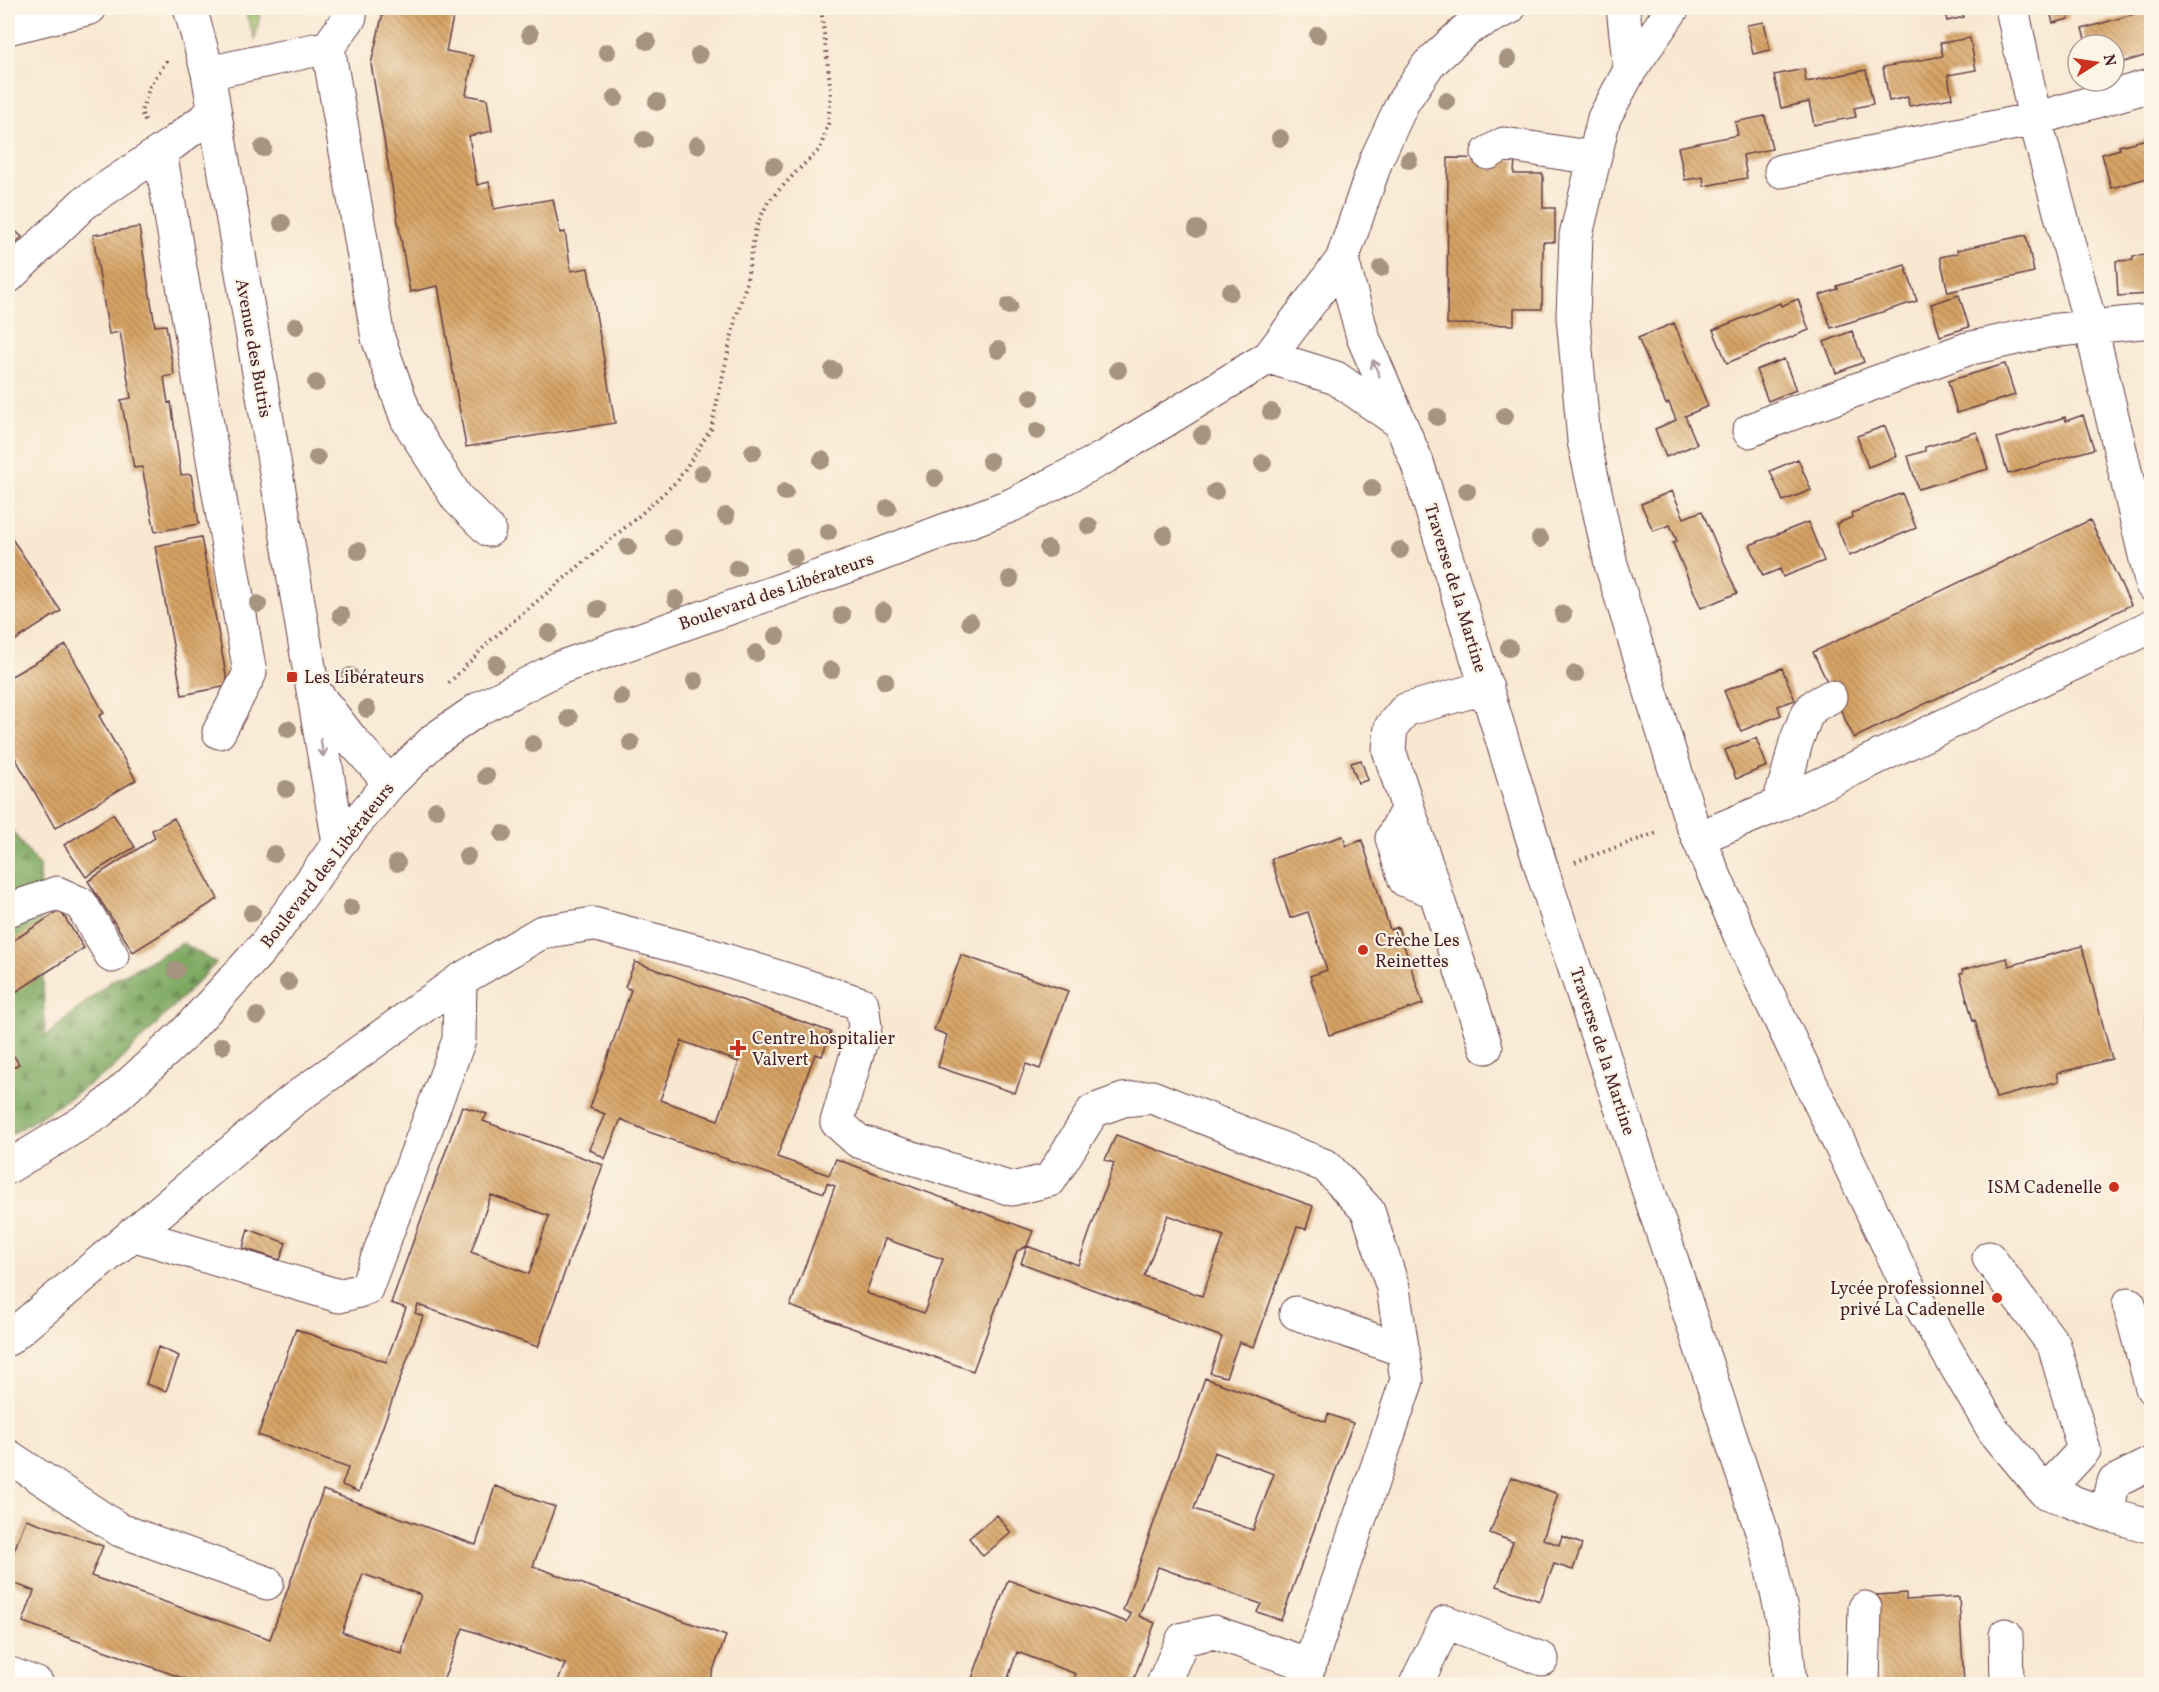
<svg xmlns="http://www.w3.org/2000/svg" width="2159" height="1692" font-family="Vollkorn,serif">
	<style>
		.green { fill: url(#green-dots); stroke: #72704c; stroke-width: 1.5 }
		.forest { fill: url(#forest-firs); stroke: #636446; stroke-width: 1.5 }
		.building { fill: url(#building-back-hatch); fill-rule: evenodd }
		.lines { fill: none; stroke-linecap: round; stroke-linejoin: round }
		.minor-casing { stroke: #643d44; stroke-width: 35 }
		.path { stroke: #643d44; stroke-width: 4; stroke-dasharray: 1.5 4.5; stroke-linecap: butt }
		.minor { stroke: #fff; stroke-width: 33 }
		.tree { fill: #a69481 }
		.oneway { stroke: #ae9aa0 }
		.poi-dot { fill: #c8321e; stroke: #fcf5e5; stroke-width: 2 }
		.labels { text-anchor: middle; stroke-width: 4.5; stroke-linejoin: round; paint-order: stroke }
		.street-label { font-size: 18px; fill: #4a1f2b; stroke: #fcf5e5 }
		.poi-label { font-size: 18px; fill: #4a1f2b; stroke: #fcf5e5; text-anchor: start }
	</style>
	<defs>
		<pattern id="green-dots" width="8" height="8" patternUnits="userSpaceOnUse" patternTransform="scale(1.5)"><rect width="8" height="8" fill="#9bc26d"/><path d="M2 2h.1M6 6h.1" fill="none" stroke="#87a65f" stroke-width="1.8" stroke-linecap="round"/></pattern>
		<pattern id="forest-firs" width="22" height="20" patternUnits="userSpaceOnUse" patternTransform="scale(1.5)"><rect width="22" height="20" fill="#7ca860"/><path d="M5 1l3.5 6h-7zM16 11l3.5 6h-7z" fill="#68884f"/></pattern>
		<pattern id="building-back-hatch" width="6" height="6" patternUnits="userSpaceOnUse" patternTransform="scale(1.5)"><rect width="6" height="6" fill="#d6a365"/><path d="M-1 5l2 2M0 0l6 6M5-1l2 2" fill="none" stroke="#b08453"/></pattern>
	</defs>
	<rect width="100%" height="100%" fill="#fcf5e5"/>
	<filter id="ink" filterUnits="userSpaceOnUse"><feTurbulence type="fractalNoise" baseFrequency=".0167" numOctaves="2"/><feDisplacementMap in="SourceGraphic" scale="12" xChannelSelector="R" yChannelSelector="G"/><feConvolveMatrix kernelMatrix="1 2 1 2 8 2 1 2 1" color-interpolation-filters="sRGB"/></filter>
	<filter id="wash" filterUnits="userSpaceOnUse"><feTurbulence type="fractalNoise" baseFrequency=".008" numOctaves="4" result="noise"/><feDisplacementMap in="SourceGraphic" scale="24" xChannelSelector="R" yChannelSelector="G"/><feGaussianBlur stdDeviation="1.35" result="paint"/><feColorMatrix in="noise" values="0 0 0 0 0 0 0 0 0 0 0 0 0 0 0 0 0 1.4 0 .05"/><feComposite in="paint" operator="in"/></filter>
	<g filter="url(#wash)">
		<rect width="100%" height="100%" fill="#f8e7d1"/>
		<path class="green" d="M244,8H261L255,39Z"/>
		<path class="forest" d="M8,826L39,866L45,1037L110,982L183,943L216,963L112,1069L37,1119L8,1136Z"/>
		<g id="blocks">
			<path class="building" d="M384,8H455L446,51L473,56L466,95L487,99L492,131L469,136L477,185L489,182L494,209L553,199L560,233L565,232L571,271L588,268L615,423L466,447L438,286L410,292L371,64Z
				M1944,8H1961L1964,17L1947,21Z
				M2049,8H2066L2069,19L2053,23Z
				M2140,8H2151V30L2148,31L2151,54L2114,65V45H2087L2082,29L2141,12Z
				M1764,22L1770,50L1753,54L1747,25Z
				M1970,38L1976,70L1948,75L1952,98L1909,106L1908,97L1889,101L1883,67L1943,56L1940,43Z
				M1804,69L1806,82L1866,70L1873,104L1854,108L1856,117L1814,125L1809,102L1781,108L1774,75Z
				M1765,116L1772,149L1743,155L1747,178L1704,186L1703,177L1685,180L1678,147L1738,135L1735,122Z
				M2151,138V177L2111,188L2102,154L2120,149L2119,146Z
				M1448,158L1515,159L1514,174H1543V208H1555V242H1543L1542,309H1514V325L1447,324Z
				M8,224L22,237L8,251Z
				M139,227L155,326L166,325L174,375L164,377L168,403L171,402L181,475L191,474L199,524L155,532L142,467L134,468L121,400L131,398L120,332L109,334L93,235Z
				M2026,235L2034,272L1948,292L1940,257L1958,253L1957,250Z
				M2151,255V294L2118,296L2116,261L2133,260V256Z
				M1905,265L1917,301L1831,328L1820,295L1838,289L1837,286Z
				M1959,295L1969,327L1940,336L1931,304Z
				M1798,299L1809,330L1727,363L1713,330L1780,303L1781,306Z
				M1674,323L1708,406L1685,416L1697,444L1666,457L1655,429L1676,420L1669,403L1666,404L1638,338Z
				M1852,331L1864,362L1836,373L1824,342Z
				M1784,359L1796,390L1768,401L1756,370Z
				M2005,364L2015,395L1957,413L1948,381Z
				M2083,415L2094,449L2008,474L1997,438L2065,417L2066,421Z
				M1885,426L1897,456L1868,467L1857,436Z
				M1977,432L1988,469L1918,489L1908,456L1925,451V447Z
				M1798,459L1811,490L1783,501L1770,471Z
				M1672,491L1684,518L1702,511L1737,593L1701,608L1673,543L1677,541L1670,525L1653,531L1641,504Z
				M1902,493L1916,528L1849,556L1836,524L1853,517L1852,513Z
				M2090,520L2131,605L1854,738L1813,652Z
				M1808,522L1824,561L1783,577L1780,569L1763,576L1750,545Z
				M8,533L61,611L8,645Z
				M201,537L228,686L182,695L155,546Z
				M66,645L104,713L99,716L136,780L55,828L8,745V678Z
				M1782,668L1795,700L1778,706L1781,715L1741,731L1724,691Z
				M1756,738L1767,766L1736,779L1725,750Z
				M1361,760L1368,780L1358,783L1351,763Z
				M113,814L135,847L86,877L64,845Z
				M174,818L218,899L133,952L88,881L155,838L152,830Z
				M1343,836L1346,846L1362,840L1390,930L1398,927L1423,1004L1329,1035L1310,976L1327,970L1308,912L1290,918L1271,859Z
				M60,910L84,948L8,997V944Z
				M2082,946L2112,1059L2057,1073L2059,1081L1996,1098L1975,1020L1973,1021L1960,974L1963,973L1962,970L2007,958L2009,966Z
				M961,955L1068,991L1040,1069L1026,1064L1015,1093L938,1067L947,1035L934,1030Z
				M635,962L831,1032L822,1056L815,1054L777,1157L829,1175L836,1159L1033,1231L1027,1246L1078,1265L1114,1163L1105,1160L1116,1135L1313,1206L1306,1229L1297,1227L1254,1347L1239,1342L1226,1377L1210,1373L1222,1337L1021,1263L1027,1246L1017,1251L973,1371L790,1306L835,1186L827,1183L824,1193L649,1132L621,1119L605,1159L589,1149L605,1114L590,1108L631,990L625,987ZM682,1041L739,1062L718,1120L660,1100ZM1168,1215L1224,1236L1202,1296L1144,1276ZM885,1239L943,1259L924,1313L866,1293Z
				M2151,1018V1033L2147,1020Z
				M8,1047L19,1064L8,1071Z
				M462,1106L487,1114L483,1121L603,1165L538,1347L418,1305L415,1313L423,1316L359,1492L342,1485L348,1468L258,1435L296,1329L386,1362L406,1308L391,1303ZM491,1195L549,1216L529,1274L471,1252Z
				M248,1229L286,1243L280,1260L243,1248Z
				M158,1347L179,1356L166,1391L146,1384Z
				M1205,1378L1326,1422L1328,1414L1353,1423L1281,1620L1257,1612L1261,1604L1158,1567L1139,1616L1155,1623L1132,1684H1072L1076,1674L1017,1652L1006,1684H970L1008,1580L1127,1622L1131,1614L1123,1610ZM1214,1452L1274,1474L1253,1530L1194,1509Z
				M1511,1477L1558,1494L1543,1539L1559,1545L1562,1536L1582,1544L1573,1570L1554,1564L1540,1601L1497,1586L1513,1542L1490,1533Z
				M495,1486L555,1507L533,1566L726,1636L708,1684H557L565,1664L463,1628L442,1684H200L23,1622L34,1591L8,1581V1567L26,1519L103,1546L91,1576L270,1639L323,1490L476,1545ZM363,1574L421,1595L404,1643L402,1654L342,1632Z
				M997,1515L1011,1533L983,1556L969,1538Z
				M1906,1593V1600L1959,1597L1964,1684H1880L1876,1595Z"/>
		</g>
	</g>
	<g filter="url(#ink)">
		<use href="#blocks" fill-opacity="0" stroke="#643d44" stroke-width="1.5"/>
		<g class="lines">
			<defs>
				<path id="minor" d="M190,8L208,73L339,843
					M1623,8L1630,70
					M1673,8L1630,70L1604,118L1576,235L1573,316L1584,441L1611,564L1691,821L1742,940L1904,1278L1994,1431L2045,1492L2106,1514L2152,1527
					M2012,8L2035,119L2091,327L2152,585
					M8,28L90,8
					M328,47L378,338L407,419L457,498L489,530
					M208,73L328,47L350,17L351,8
					M160,152L250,673L219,732
					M1488,153L1504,144L1594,158
					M1781,171L2035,119L2152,85
					M1342,260L1363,337L1417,462L1543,873L1766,1544L1785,1628L1790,1684
					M8,277L83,204L172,144L214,112
					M1269,357L1336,378L1399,422
					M1749,431L1774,420L1967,349L2048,331L2152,321
					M314,691L351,739L390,783
					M1778,805L1788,774L1796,742L1806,716L1814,706L1830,697
					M1408,808L1392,838L1405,880L1436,892
					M1698,838L1778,805L2152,626
					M8,910L57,893L81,904L112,956
					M1486,1047L1389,750L1391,727L1405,710L1487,687
					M8,1167L98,1113L184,1034L266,944L339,843L390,783L435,739L480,708L559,668L874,557L1012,505L1105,457L1269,357L1342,260L1377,158L1403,102L1428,65L1468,28L1509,8
					M132,1234L339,1296L366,1289L459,1040L460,980
					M1989,1258L2054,1345L2084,1450L2045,1492
					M2129,1304L2152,1388
					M1296,1313L1403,1350
					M8,1339L293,1100L460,980L542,932L593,924L703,953L862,1004L865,1027L837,1122L858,1141L1012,1189L1050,1180L1093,1111L1123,1100L1152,1097L1326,1166L1368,1211L1393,1288L1407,1380L1303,1684
					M8,1456L120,1530L267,1583
					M2106,1514L2114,1482L2152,1463
					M2006,1635L2007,1684
					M8,1673L37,1684
					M1163,1684L1183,1639L1214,1632L1310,1665
					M1416,1684L1446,1622L1542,1659
					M1863,1684L1865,1608"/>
			</defs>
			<use href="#minor" class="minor-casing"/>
			<path class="path" d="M145,121L141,112L150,86L168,59
				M449,683L492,639L640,515L678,480L711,429L735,321L746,285L756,227L768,202L797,171L820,149L828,124L831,92L821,8
				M1575,862L1659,832"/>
			<use href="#minor" class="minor"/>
		</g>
		<g class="tree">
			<circle cx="530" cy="34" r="9"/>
			<circle cx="1318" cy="35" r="9"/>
			<circle cx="647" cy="41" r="9"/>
			<circle cx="607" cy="52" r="9"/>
			<circle cx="699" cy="55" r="9"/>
			<circle cx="1508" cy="59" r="9"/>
			<circle cx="615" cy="98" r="9"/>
			<circle cx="1446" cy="101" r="9"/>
			<circle cx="657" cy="102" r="9"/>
			<circle cx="1280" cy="138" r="9"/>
			<circle cx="644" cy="140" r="9"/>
			<circle cx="697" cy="145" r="9"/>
			<circle cx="263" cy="148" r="9"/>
			<circle cx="1409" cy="160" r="9"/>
			<circle cx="774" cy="166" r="9"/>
			<circle cx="282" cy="223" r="9"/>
			<circle cx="1197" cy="229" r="9"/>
			<circle cx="1381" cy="268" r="9"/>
			<circle cx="1230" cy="292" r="9"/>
			<circle cx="1009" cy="306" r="9"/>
			<circle cx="296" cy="326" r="9"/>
			<circle cx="998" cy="350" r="9"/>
			<circle cx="833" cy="370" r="9"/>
			<circle cx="1118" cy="370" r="9"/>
			<circle cx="316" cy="383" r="9"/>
			<circle cx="1031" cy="397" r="9"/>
			<circle cx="1271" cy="412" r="9"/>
			<circle cx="1505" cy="416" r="9"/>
			<circle cx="1437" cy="417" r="9"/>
			<circle cx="1037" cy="431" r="9"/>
			<circle cx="1202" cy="435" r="9"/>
			<circle cx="753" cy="452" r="9"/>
			<circle cx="317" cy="458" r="9"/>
			<circle cx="822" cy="460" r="9"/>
			<circle cx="990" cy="461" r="9"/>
			<circle cx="1263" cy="463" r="9"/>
			<circle cx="702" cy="473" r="9"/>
			<circle cx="935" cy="478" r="9"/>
			<circle cx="1372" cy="488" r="9"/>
			<circle cx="1467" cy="491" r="9"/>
			<circle cx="785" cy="492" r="9"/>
			<circle cx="1215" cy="492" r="9"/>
			<circle cx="888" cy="508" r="9"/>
			<circle cx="726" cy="516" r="9"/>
			<circle cx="1089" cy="526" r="9"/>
			<circle cx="828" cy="532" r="9"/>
			<circle cx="1164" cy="535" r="9"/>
			<circle cx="673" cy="537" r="9"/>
			<circle cx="1540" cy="539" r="9"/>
			<circle cx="628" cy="547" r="9"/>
			<circle cx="1048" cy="549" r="9"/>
			<circle cx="1400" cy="550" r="9"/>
			<circle cx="358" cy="551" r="9"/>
			<circle cx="794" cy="557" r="9"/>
			<circle cx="737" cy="568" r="9"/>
			<circle cx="1010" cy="579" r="9"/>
			<circle cx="676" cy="599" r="9"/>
			<circle cx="258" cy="604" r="9"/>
			<circle cx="598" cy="609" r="9"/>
			<circle cx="883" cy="611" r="9"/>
			<circle cx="1563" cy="614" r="9"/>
			<circle cx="341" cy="615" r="9"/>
			<circle cx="842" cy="615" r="9"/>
			<circle cx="970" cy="622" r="9"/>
			<circle cx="549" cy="633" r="9"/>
			<circle cx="776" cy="636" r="9"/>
			<circle cx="1509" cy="648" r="9"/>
			<circle cx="756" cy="653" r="9"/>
			<circle cx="496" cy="664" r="9"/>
			<circle cx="831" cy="670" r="9"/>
			<circle cx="1575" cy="674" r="9"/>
			<circle cx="350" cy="676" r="9"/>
			<circle cx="695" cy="681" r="9"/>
			<circle cx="885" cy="681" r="9"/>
			<circle cx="621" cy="697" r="9"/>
			<circle cx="367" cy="709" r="9"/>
			<circle cx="569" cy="718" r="9"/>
			<circle cx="288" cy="729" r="9"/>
			<circle cx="631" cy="743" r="9"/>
			<circle cx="533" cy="744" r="9"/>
			<circle cx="486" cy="776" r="9"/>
			<circle cx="286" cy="789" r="9"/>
			<circle cx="436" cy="810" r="9"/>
			<circle cx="503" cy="834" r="9"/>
			<circle cx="274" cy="854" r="9"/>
			<circle cx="467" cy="856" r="9"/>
			<circle cx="397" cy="863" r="9"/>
			<circle cx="351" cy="908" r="9"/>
			<circle cx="252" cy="913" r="9"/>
			<circle cx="176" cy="970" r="9"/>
			<circle cx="288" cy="982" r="9"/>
			<circle cx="257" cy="1016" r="9"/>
			<circle cx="222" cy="1046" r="9"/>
		</g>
		<defs><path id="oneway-shaft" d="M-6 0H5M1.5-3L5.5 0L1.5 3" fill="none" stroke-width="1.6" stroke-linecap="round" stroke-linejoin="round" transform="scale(1.5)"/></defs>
		<g class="oneway">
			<use href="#oneway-shaft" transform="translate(1376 368) rotate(-113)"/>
			<use href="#oneway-shaft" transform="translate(322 748) rotate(81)"/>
		</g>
	</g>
	<g class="poi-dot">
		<rect x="286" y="671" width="12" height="12" rx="3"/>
		<circle cx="1363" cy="950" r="6"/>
		<path d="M735 1039h6v6h6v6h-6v6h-6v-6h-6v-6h6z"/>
		<circle cx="2114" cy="1187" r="6"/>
		<circle cx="1997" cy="1298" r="6"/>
	</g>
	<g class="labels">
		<g class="street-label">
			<text transform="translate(254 348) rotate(80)" y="6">Avenue des Butris</text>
			<text transform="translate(1456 588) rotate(73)" y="6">Traverse de la Martine</text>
			<text transform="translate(776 591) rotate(-19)" y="6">Boulevard des Libérateurs</text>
			<text transform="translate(327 865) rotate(-52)" y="6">Boulevard des Libérateurs</text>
			<text transform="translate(1603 1051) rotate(72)" y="6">Traverse de la Martine</text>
		</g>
		<g class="poi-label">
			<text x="304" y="683">Les Libérateurs</text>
			<text x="1375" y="946">Crèche Les<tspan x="1375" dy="21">Reinettes</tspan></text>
			<text x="752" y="1044">Centre hospitalier<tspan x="752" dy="21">Valvert</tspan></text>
			<text x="2102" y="1193" text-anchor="end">ISM Cadenelle</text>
			<text x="1985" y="1294" text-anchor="end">Lycée professionnel<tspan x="1985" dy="21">privé La Cadenelle</tspan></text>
		</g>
	</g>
	<rect width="2159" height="1692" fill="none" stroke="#fcf5e5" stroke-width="30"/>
	<g transform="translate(2096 63) rotate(78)"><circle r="28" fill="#fcf5e5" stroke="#b59f9b" stroke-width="1.5"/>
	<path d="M0-4.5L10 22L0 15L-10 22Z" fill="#c8321e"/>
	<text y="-9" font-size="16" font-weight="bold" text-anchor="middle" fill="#4a1f2b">N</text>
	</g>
</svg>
